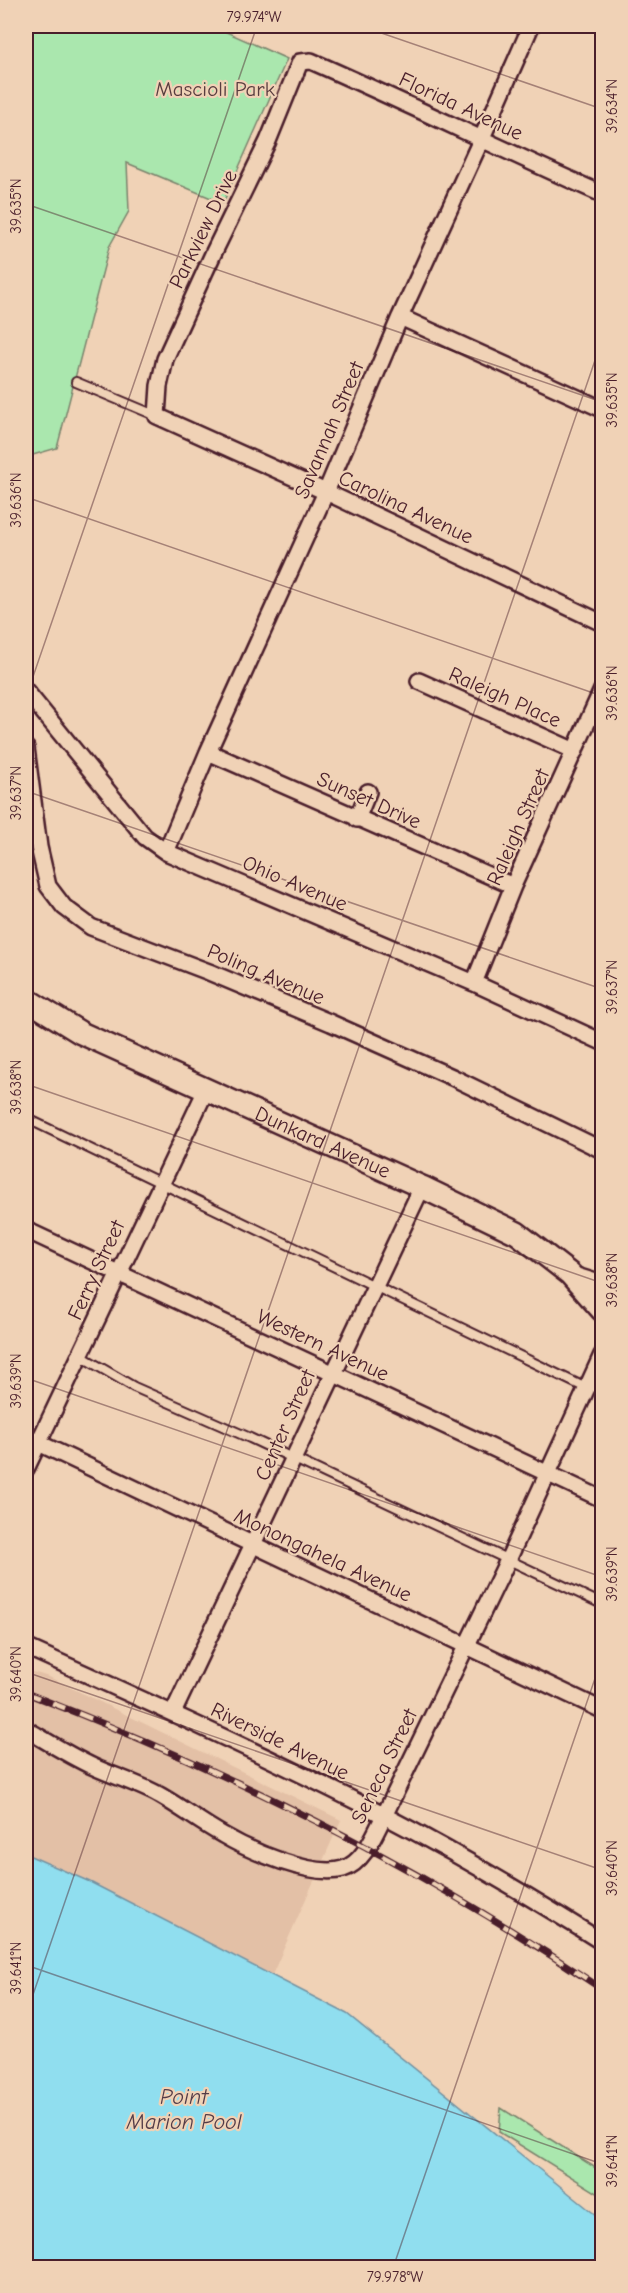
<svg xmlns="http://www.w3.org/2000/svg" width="628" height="2293" font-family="'Comic Neue',sans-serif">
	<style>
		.built { fill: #e3c0a6 }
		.green { fill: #aae7ae; stroke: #7a836c; stroke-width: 1.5 }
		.water { fill: #90deef; stroke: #7492a1; stroke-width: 1.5 }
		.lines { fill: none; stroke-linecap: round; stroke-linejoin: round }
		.lane-casing { stroke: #4a1f2b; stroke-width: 12 }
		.street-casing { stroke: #4a1f2b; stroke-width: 20 }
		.secondary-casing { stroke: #4a1f2b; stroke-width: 26 }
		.lane { stroke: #f0d2b6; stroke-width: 8 }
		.street { stroke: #f0d2b6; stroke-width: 15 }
		.secondary { stroke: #f0d2b6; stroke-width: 21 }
		.rail-casing { stroke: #4a1f2b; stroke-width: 7 }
		.rail { stroke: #f0d2b6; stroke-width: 4.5; stroke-dasharray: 14; stroke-linecap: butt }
		.ticks { fill: none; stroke: #4a1f2b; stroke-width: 1.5; stroke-opacity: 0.45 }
		.labels { text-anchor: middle; stroke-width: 4.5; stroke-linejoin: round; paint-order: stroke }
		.park-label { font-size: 21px; fill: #583d3f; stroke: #f0d2b6 }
		.street-label { font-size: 21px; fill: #4a1f2b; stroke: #f0d2b6 }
		.water-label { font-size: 22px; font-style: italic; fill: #543c48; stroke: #f0d2b6 }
		.neatline { fill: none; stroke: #4a1f2b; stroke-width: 2 }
		.ticks-label { font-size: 15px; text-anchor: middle; fill: #4a1f2b }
	</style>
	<rect width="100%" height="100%" fill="#f0d2b6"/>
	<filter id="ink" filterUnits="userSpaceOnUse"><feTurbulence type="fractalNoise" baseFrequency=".0167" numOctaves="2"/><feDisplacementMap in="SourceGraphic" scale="12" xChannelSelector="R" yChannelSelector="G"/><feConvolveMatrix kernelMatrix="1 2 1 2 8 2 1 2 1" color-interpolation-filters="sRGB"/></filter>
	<g filter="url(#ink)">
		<path class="built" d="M26,1670L49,1677L341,1820L272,1975L90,1882L26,1854Z"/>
		<path class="green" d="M26,26H213L287,59L223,203L127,163L129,211L109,247L57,448L26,457Z
			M501,2108L602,2172V2196L499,2132Z"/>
		<path class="water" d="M26,1854L90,1882L347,2014L602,2220V2267H26Z"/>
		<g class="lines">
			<defs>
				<path id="lane" d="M76,382L157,416
					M26,1118L586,1388
					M79,1355L134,1387L250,1438L602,1604"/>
				<path id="street" d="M602,194C505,151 409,104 311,61L300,62L268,141L213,254L165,359L159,386L157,416L326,492L602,623
					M400,317L602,409
					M419,681L575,751
					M26,691L145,837L166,852L474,983L602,1042
					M26,748L39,847L48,886L64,907L91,927L209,972L331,1023L452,1077L602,1150
					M208,752L513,886
					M357,819L368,792
					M166,852L208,752L326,492L400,317L481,140L531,26
					M474,983L513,886L602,690
					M26,1230L602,1499
					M570,1274L602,1284
					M26,1437L602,1710
					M26,1469L206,1090
					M26,1647C146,1701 266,1755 383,1815C458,1854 531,1897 602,1942
					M173,1713L422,1187
					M26,1729C48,1742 70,1756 94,1767C116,1777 140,1784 161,1796C182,1808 201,1823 223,1835C250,1851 313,1878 343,1869C364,1863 375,1833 384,1816L508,1560L602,1355"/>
				<g id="secondary">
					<path id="s1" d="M26,999L81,1033L422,1187L517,1233L570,1274L602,1310"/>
				</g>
			</defs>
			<use href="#lane" class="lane-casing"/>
			<use href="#street" class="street-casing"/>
			<use href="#secondary" class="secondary-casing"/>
			<use href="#lane" class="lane"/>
			<use href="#street" class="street"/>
			<use href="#secondary" class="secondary"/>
			<defs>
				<path id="rail" d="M26,1693C228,1770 423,1868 602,1989"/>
			</defs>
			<use href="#rail" class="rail-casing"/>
			<use href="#rail" class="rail"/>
		</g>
	</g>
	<path class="ticks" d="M361,26L602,109M26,204L602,402M26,497L602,696M26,697L257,26M26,791L602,989M26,1084L602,1283M26,1378L602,1577M26,1672L602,1870M26,1965L602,2164M26,2015L602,340M26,2259L51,2268M393,2268L602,1658"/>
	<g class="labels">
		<g class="park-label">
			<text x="215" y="96">Mascioli Park</text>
		</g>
		<g class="street-label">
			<text transform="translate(461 106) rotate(25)" y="7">Florida Avenue</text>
			<text transform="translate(203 229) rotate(-64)" y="7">Parkview Drive</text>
			<text transform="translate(329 430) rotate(-67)" y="7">Savannah Street</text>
			<text transform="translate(406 507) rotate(25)" y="7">Carolina Avenue</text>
			<text transform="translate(505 697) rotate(24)" y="7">Raleigh Place</text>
			<text transform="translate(369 800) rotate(24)" y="7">Sunset Drive</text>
			<text transform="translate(518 827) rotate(-66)" y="7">Raleigh Street</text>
			<text transform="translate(295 883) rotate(23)" y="7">Ohio Avenue</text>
			<text transform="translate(266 974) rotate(23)" y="7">Poling Avenue</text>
			<text dy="7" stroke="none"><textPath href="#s1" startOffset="330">Dunkard Avenue</textPath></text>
			<text transform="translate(96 1270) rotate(-65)" y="7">Ferry Street</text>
			<text transform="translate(323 1345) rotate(25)" y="7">Western Avenue</text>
			<text transform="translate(285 1425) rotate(-66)" y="7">Center Street</text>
			<text transform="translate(323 1555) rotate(25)" y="7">Monongahela Avenue</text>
			<text transform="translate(280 1741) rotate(26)" y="7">Riverside Avenue</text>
			<text transform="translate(384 1766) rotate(-64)" y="7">Seneca Street</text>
		</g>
		<g class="water-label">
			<text x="184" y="2104">Point<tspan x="184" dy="25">Marion Pool</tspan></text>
		</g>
	</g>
	<rect width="628" height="2293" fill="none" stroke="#f0d2b6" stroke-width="66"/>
	<rect x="33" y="33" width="562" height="2227" class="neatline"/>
	<g class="ticks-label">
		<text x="254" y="22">79.974°W</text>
		<text transform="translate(612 106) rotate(-90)" y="5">39.634°N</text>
		<text transform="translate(16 206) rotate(-90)" y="5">39.635°N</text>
		<text transform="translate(612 400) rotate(-90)" y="5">39.635°N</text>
		<text transform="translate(16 500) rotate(-90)" y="5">39.636°N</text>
		<text transform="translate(612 693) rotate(-90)" y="5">39.636°N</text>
		<text transform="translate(16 793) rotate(-90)" y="5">39.637°N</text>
		<text transform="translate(612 987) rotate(-90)" y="5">39.637°N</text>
		<text transform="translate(16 1087) rotate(-90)" y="5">39.638°N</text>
		<text transform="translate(612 1280) rotate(-90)" y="5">39.638°N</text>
		<text transform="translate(16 1381) rotate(-90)" y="5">39.639°N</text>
		<text transform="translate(612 1574) rotate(-90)" y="5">39.639°N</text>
		<text transform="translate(16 1674) rotate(-90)" y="5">39.640°N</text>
		<text transform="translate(612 1868) rotate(-90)" y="5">39.640°N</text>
		<text transform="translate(16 1968) rotate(-90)" y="5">39.641°N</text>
		<text transform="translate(612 2161) rotate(-90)" y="5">39.641°N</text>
		<text x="395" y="2282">79.978°W</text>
	</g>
</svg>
